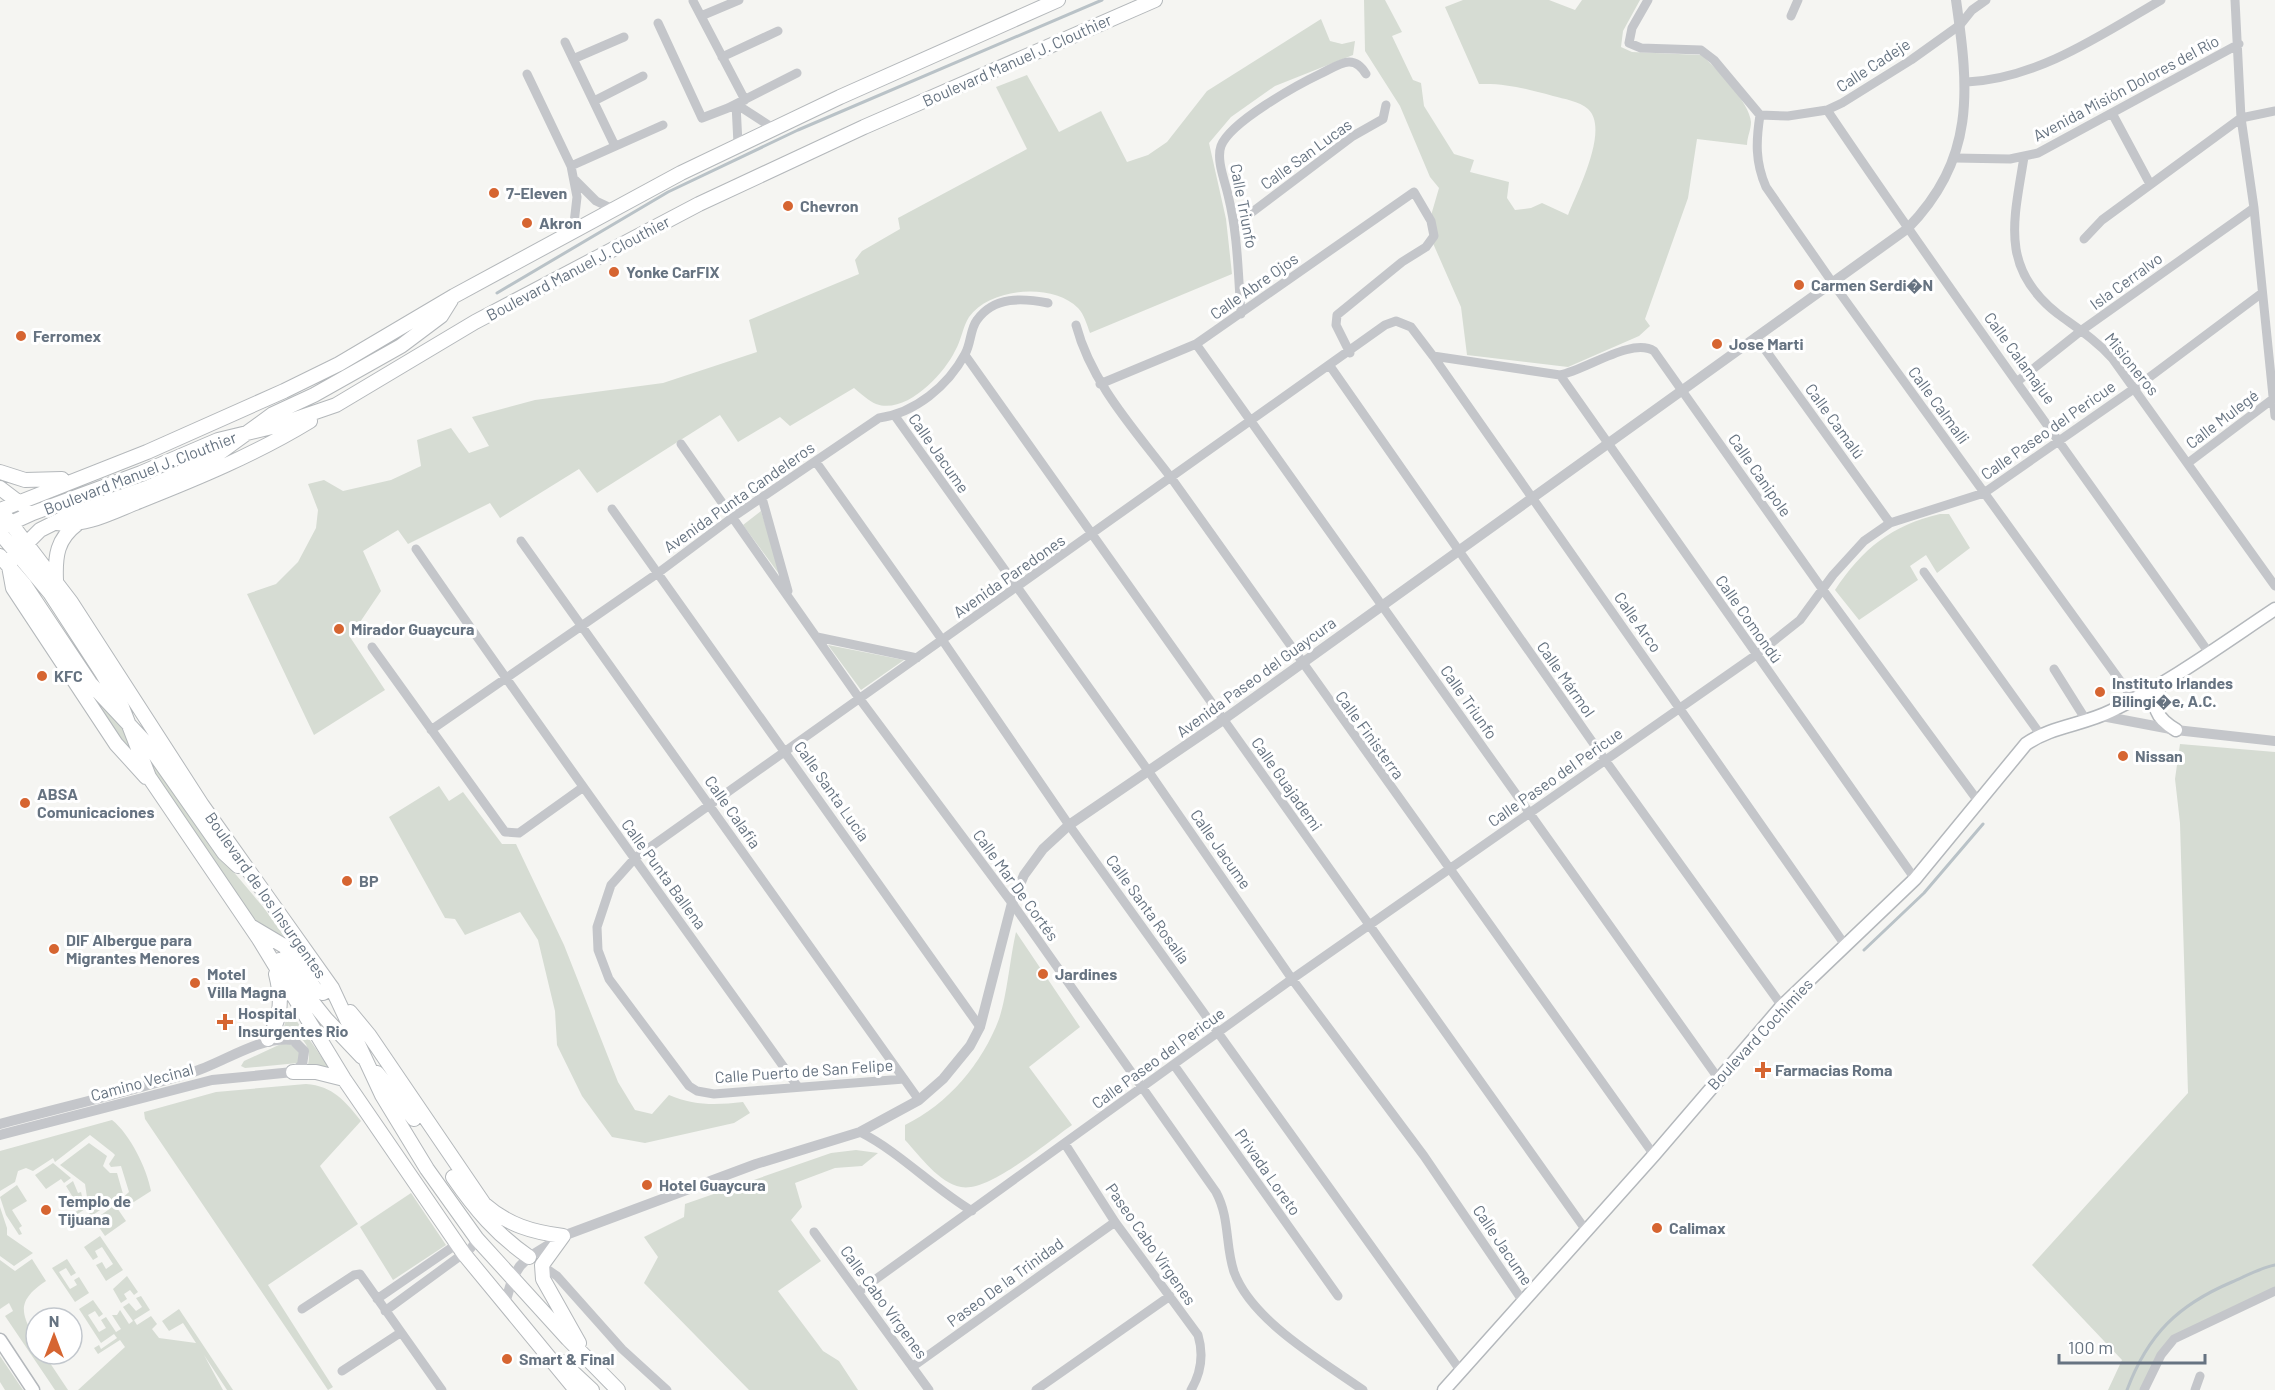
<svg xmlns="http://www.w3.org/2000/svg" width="2275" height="1390" font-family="Barlow,sans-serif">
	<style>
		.green { fill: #d6dcd3 }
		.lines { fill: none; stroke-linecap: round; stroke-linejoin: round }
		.stream { stroke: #b9c2c7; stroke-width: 3 }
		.secondary-casing { stroke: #b4b8bc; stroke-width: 15 }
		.primary-casing { stroke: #b4b8bb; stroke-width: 16 }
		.minor { stroke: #c4c6ca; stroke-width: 9 }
		.tertiary { stroke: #c4c6ca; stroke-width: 10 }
		.secondary { stroke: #fff; stroke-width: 12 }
		.primary { stroke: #fff; stroke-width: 14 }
		.poi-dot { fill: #d66531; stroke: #fff; stroke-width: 2 }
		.labels { text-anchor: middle; stroke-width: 6; stroke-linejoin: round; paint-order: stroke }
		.street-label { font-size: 16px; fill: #667381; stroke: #fff }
		.poi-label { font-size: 16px; font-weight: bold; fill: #667381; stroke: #fff; text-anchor: start }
	</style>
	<rect width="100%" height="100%" fill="#f5f5f2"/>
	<path class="green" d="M1364,0H1385L1402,32L1392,36L1413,80L1421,83L1424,106L1454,154L1474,160L1470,172L1509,182L1507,198L1515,210L1531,208L1542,203L1568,215C1577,192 1610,129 1588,109C1579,101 1564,99 1553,96C1526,89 1507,83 1479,84L1445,7L1463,0H1549L1575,10L1582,0H1640L1623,31L1621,47L1632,52L1701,55C1716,67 1750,103 1751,122C1751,130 1747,137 1747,145L1697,139L1688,198L1645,319L1650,326L1639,336L1568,367L1467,355L1461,307L1432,241V212L1439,188L1430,177L1400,106L1365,51Z
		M1321,19L1330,41L1342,44L1355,41L1353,55L1275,86L1231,117L1209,143L1226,219L1232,274L1090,333C1087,325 1084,314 1078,308C1053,283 991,287 969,317C963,326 961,341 955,351C944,374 906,415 876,404C869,401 860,393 854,388L790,426L780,417L738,442L720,415L597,493L579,469L500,518L490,503L408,544L398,530L363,551L381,591L350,637L385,690L314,735L247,594L276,584L298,562L316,528L318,510L308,484L324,480L343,491L391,480L421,466L417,440L451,428L469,453L489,446L472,417L535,400L663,383L757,352L749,320L859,274L855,260L862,251L900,229L898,218L1027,149L996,87L1027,75L1059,132L1101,111L1127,162L1148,155L1167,142L1207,91Z
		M761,511L782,578L743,525Z
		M1940,514H1949L1970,548L1937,573L1926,555L1910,566L1918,580L1859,620L1835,590C1862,549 1892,525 1940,514Z
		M828,645L904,660L861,690Z
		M86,687L125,730L135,763Z
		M2180,744L2275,752V1291L2174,1339L2144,1390H2108L2122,1360L2032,1265L2188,1093L2180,823L2175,779Z
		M150,755L221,857L264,908L286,939L251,918L240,902L156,775Z
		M439,786L449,801L463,792L502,844H516L564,945L618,1082L635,1110L652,1114L669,1095C694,1106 717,1105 743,1102L750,1113L734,1123L645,1143L612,1137L582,1096L557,1045L555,1011L538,940L520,912L465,935L455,919L445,918L389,817Z
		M1016,932L1080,1027L1029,1067L1072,1125C1049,1141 988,1193 961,1187C939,1183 920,1156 905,1140V1125C948,1104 982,1064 999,1019C1007,996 1010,958 1016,932Z
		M289,1010L332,1072L308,1065C312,1045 302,1033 282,1033Z
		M283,1043H288L300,1051L298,1063L245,1068L241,1066L244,1061Z
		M306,1084C333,1086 345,1101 361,1121L320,1166L358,1224L268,1285L333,1387L328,1390L145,1119L144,1112L216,1092Z
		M112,1120C130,1134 147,1169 151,1191L126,1207L120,1200L129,1192L121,1166L111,1167L109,1164L115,1155L113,1153L90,1135L55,1162L53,1158L33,1171L26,1168L18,1171L15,1182L0,1191V1151Z
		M89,1143L107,1156L103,1166L110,1173H117L123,1194L90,1217L85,1184L60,1165Z
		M856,1150L878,1153L862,1166L835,1168L795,1183L802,1207L791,1220L821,1261L778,1291L823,1351L839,1361L858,1390H749L644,1283L658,1257L644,1237L684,1217L685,1204L831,1153Z
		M53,1163L71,1178L64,1183L61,1179L46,1189L35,1175Z
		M73,1181L78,1193L81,1192L85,1209L70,1219L68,1217L80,1209L66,1186Z
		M17,1185L27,1201L12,1210L22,1226L19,1228L22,1234L19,1235L6,1215L0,1197Z
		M411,1193L446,1245L393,1280L360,1227Z
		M115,1205L126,1221L105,1236L94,1220Z
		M0,1207L7,1228V1235L33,1253L14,1266L0,1256Z
		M100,1236L123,1270L106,1281L96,1265L102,1262L106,1269L113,1264L102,1247L95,1251L98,1257L93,1260L84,1247Z
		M32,1259L46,1281C3,1309 36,1323 36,1354H44L68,1390H55L5,1316L13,1311L9,1303L0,1309V1260L15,1271Z
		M67,1259L76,1273L71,1276L66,1268L59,1272L70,1289L77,1285L74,1280L79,1277L89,1293L75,1302L52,1268Z
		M127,1276L138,1292L134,1295L130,1290L124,1294L127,1299L121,1303L113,1289Z
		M141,1296L150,1310L134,1320L137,1325L151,1316L157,1324L152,1329L159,1338L196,1343L183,1323L169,1331L162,1321L179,1309L233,1390H227L204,1355L223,1390H78L125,1347L120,1340L98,1354L94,1348L99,1345L101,1349L117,1338L114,1334L101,1343L79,1309L93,1300L103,1314L99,1317L95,1311L88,1315L99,1332L106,1328L101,1320L106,1317L116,1332L121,1329L112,1315H117L120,1310L129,1324L133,1321L123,1307L129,1303L136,1311L142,1307L136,1298Z
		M0,1356L23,1390H5L0,1382Z"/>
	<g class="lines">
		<path class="stream" d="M497,293L668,192L798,130L1102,0
			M1864,950L1924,893L1983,824
			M2127,1390C2148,1334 2178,1305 2232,1282C2246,1276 2260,1268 2275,1265"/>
		<defs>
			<path id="secondary" d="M2161,685C2150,706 2156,718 2176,730
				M0,1340L33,1390
				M1444,1390L1654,1155L1782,1006L1915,879L2026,744C2052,726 2083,725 2111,711C2169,683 2221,645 2275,609"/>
			<path id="primary" d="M0,472L25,480L62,479
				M0,488L25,507
				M0,510L147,452L284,391L339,364L454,296L681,173L840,97L1058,0
				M6,517L71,602L202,805L332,988L382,1095L427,1169L477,1239L568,1339L618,1390
				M57,523C86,527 114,511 140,501C198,478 256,454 310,421
				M0,528L33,513L141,473L218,440L272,427L336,405L475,322L699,204L864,127L1155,0
				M0,533L50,593L102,673L122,707L149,777L259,939L344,1079L464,1254L576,1390
				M0,556L24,584L90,683L149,746L224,853L238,866
				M56,580C55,556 57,539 77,524
				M146,777L116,744L13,588L9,566L12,558L40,530L72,514L149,487L211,459L273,414L314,395L401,346L441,316L451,300
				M252,927L284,946L316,990L323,993L332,988
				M279,960L326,1019L362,1057
				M350,1012L369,1035L484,1204C508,1225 532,1232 563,1236L542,1265L543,1279L579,1343
				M268,1039C282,1017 282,998 276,974
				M293,1072H316L344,1079
				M377,1073L414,1119
				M453,1177C475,1209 497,1235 529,1257
				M562,1362L592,1390"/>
		</defs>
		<use href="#secondary" class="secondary-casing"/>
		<use href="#primary" class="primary-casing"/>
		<path class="minor" d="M1648,0L1632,28L1629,43L1641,48L1701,50L1714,60L1760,115L1788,116L1827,110L1842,103L1911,60L1960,25L1972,10L1986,0
			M2235,0L2241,118L2254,208L2275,416
			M693,1L745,100
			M701,16L739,0
			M1791,16L1798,0
			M658,23L702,118L728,108L797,73
			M565,42L615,146
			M722,57L778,31
			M573,59L624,37
			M527,74L571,166L577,197L573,232
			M1967,82C2037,79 2101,35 2161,0
			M594,101L643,76
			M1827,110C1951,294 2082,472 2209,653
			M1760,115C1756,141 1755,162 1766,187L1832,282L2134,700
			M2113,115L2150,184
			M738,144L736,104L773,128
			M2024,157C2014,220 1999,268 2058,314C2077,328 2096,340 2112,358L2275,586
			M1955,158L2010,159L2038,153L2239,44
			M571,166L663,125
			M575,180L596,201L613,209
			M1235,225L1353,136L1383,119L1386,105
			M2084,239L2102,220L2241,118L2275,111
			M1241,314C1238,273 1238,235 1228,195C1225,181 1216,160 1221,146C1230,122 1297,85 1320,74C1339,65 1353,52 1366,74
			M1076,325C1092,385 1136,431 1172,479L1654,1155
			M1756,337L1890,523
			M1196,344L1718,1078
			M965,355L1585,1229
			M1433,356L1560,375C1586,370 1632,337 1654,351L1823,590L1978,801
			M1330,366L1605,760L1782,1006
			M1560,375L1915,879
			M2018,381L2082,330L2254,208
			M1100,384L1196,344L1414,192L1431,221L1434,236L1426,247L1402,262L1337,315L1336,325L1350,353
			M895,416L1149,772L1292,979L1424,1156L1522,1300
			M681,444L859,698L1012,903L1216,1192C1230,1218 1225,1245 1234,1272C1252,1321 1322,1361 1363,1390
			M816,462L943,641L1069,825L1460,1370
			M2188,463L2274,398
			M762,498L788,591
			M612,509L980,1027
			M521,541L919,1100
			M416,549C541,731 671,908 798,1087
			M1924,572L2040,734
			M817,637L917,658
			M372,647L505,832L519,833L582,788
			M2054,669L2086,720
			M431,730L658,573L733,517L879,418C915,413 948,386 965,354C971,344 970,329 977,320C994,296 1023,298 1048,303
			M1174,1065L1338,1296
			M904,1079L714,1094L697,1091L689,1086L609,979L598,950L597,927L611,885L635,858L1385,325L1396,321L1411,327L1433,356L1845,945
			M860,1132C901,1153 932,1187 972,1211
			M1065,1144L1115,1222L1198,1335C1204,1355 1201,1373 1191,1390
			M814,1232L929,1390
			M541,1265L557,1276L622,1349L667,1390
			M858,1292L1292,979L1756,655L1800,620L1833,575L1864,541L1890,523L1984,493L2135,388L2262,293
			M377,1299L457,1244
			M302,1309L354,1275L360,1274L442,1390
			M385,1311L471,1248L477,1239
			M912,1367L1115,1222
			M342,1371L400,1333
			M1036,1390L1170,1296
			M2144,1390L2161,1355L2174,1339L2275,1291
			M2195,1390L2200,1376"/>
		<path class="tertiary" d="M2102,716L2176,730L2275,741
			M0,1124C63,1107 128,1092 190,1073C224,1063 258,1036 293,1040L304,1051L302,1065L293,1072L212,1080L0,1135
			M505,1303L513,1277L520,1266L529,1257L563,1236L756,1164L860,1132L919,1100L943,1079L970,1046L980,1027L1012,903L1024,875L1043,849L1069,825L1223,720L1907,229C1976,159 1969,90 1956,0"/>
		<use href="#secondary" class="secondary"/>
		<use href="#primary" class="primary"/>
	</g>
	<g class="poi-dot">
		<circle cx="494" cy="193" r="6"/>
		<circle cx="788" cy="206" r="6"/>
		<circle cx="527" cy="223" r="6"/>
		<circle cx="614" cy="272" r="6"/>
		<circle cx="1799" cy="285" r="6"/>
		<circle cx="21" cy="336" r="6"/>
		<circle cx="1717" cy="344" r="6"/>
		<circle cx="339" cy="629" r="6"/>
		<circle cx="42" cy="676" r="6"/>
		<circle cx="2100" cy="692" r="6"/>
		<circle cx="2123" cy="756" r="6"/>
		<circle cx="25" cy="803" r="6"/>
		<circle cx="347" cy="881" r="6"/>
		<circle cx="54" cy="949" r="6"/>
		<circle cx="1043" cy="974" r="6"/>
		<circle cx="195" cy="983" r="6"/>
		<path d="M222 1013h6v6h6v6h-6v6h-6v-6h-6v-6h6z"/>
		<path d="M1760 1061h6v6h6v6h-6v6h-6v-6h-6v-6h6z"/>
		<circle cx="647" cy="1185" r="6"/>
		<circle cx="46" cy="1210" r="6"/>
		<circle cx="1657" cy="1228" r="6"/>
		<circle cx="507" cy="1359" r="6"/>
	</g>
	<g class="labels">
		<g class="street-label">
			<text transform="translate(1017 60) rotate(-24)" y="6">Boulevard Manuel J. Clouthier</text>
			<text transform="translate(1873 65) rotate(-33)" y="6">Calle Cadeje</text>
			<text transform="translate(2126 88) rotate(-28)" y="6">Avenida Misión Dolores del Río</text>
			<text transform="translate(1306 154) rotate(-36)" y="6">Calle San Lucas</text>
			<text transform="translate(1244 206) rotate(79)" y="6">Calle Triunfo</text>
			<text transform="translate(578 268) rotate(-28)" y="6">Boulevard Manuel J. Clouthier</text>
			<text transform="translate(2126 281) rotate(-36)" y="6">Isla Cerralvo</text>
			<text transform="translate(1254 286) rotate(-35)" y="6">Calle Abre Ojos</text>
			<text transform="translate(2020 358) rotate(54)" y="6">Calle Calamajue</text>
			<text transform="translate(2132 364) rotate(51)" y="6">Misioneros</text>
			<text transform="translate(1939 405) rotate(54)" y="6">Calle Calmalli</text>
			<text transform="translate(2222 419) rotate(-37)" y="6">Calle Mulegé</text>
			<text transform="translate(1835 421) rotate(54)" y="6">Calle Camalú</text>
			<text transform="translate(2048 430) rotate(-35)" y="6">Calle Paseo del Pericue</text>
			<text transform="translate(939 453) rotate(55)" y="6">Calle Jacume</text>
			<text transform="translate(140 473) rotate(-21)" y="6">Boulevard Manuel J. Clouthier</text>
			<text transform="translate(1760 475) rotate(55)" y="6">Calle Canipole</text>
			<text transform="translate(739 497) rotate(-35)" y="6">Avenida Punta Candeleros</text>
			<text transform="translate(1009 576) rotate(-35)" y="6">Avenida Paredones</text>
			<text transform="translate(1749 619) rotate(55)" y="6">Calle Comondú</text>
			<text transform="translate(1638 622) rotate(55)" y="6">Calle Arco</text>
			<text transform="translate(1256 677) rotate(-36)" y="6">Avenida Paseo del Guaycura</text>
			<text transform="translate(1566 679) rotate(55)" y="6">Calle Mármol</text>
			<text transform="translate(1469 702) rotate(55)" y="6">Calle Triunfo</text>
			<text transform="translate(1370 735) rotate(54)" y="6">Calle Finisterra</text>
			<text transform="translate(1555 777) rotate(-35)" y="6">Calle Paseo del Pericue</text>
			<text transform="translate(1287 784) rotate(55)" y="6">Calle Guajademi</text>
			<text transform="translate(832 791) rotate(55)" y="6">Calle Santa Lucía</text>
			<text transform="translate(733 812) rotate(55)" y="6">Calle Calafia</text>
			<text transform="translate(1221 849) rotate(55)" y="6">Calle Jacume</text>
			<text transform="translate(664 874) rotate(54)" y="6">Calle Punta Ballena</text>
			<text transform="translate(1016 885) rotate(54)" y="6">Calle Mar De Cortés</text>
			<text transform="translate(266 895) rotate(55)" y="6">Boulevard de los Insurgentes</text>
			<text transform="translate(1148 909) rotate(54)" y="6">Calle Santa Rosalía</text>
			<text transform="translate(1760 1034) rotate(-47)" y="6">Boulevard Cochimies</text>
			<text transform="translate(1158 1058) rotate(-36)" y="6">Calle Paseo del Pericue</text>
			<text transform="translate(804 1071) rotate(-4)" y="6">Calle Puerto de San Felipe</text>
			<text transform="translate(142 1082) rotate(-15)" y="6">Camino Vecinal</text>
			<text transform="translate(1268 1172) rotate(55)" y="6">Privada Loreto</text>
			<text transform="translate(1151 1244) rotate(55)" y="6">Paseo Cabo Vírgenes</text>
			<text transform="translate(1503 1245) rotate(56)" y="6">Calle Jacume</text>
			<text transform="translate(1005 1282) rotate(-36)" y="6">Paseo De la Trinidad</text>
			<text transform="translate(884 1302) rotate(54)" y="6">Calle Cabo Vírgenes</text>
		</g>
		<g class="poi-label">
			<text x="506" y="199">7-Eleven</text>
			<text x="800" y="212">Chevron</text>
			<text x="539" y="229">Akron</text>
			<text x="626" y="278">Yonke CarFIX</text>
			<text x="1811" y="291">Carmen Serdi�N</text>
			<text x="33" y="342">Ferromex</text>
			<text x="1729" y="350">Jose Marti</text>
			<text x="351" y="635">Mirador Guaycura</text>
			<text x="54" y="682">KFC</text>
			<text x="2112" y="689">Instituto Irlandes<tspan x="2112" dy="18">Bilingi�e, A.C.</tspan></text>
			<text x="2135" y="762">Nissan</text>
			<text x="37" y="800">ABSA<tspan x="37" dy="18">Comunicaciones</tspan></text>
			<text x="359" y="887">BP</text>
			<text x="66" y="946">DIF Albergue para<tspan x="66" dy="18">Migrantes Menores</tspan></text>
			<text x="207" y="980">Motel<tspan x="207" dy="18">Villa Magna</tspan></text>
			<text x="1055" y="980">Jardines</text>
			<text x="238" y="1019">Hospital<tspan x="238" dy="18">Insurgentes Rio</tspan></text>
			<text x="1775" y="1076">Farmacias Roma</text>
			<text x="659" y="1191">Hotel Guaycura</text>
			<text x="58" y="1207">Templo de<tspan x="58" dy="18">Tijuana</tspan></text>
			<text x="1669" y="1234">Calimax</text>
			<text x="519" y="1365">Smart &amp; Final</text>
		</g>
	</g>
	<g transform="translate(54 1336)"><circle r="28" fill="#ffffff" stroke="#c2c7cd" stroke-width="1.5"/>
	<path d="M0-4.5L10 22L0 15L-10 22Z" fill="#d66531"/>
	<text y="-9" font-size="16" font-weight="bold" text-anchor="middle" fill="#667381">N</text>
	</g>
	<path d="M2059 1354v9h146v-9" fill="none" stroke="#667381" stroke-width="3"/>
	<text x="2068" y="1354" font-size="18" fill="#667381" stroke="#ffffff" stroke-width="4.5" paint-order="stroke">100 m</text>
</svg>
